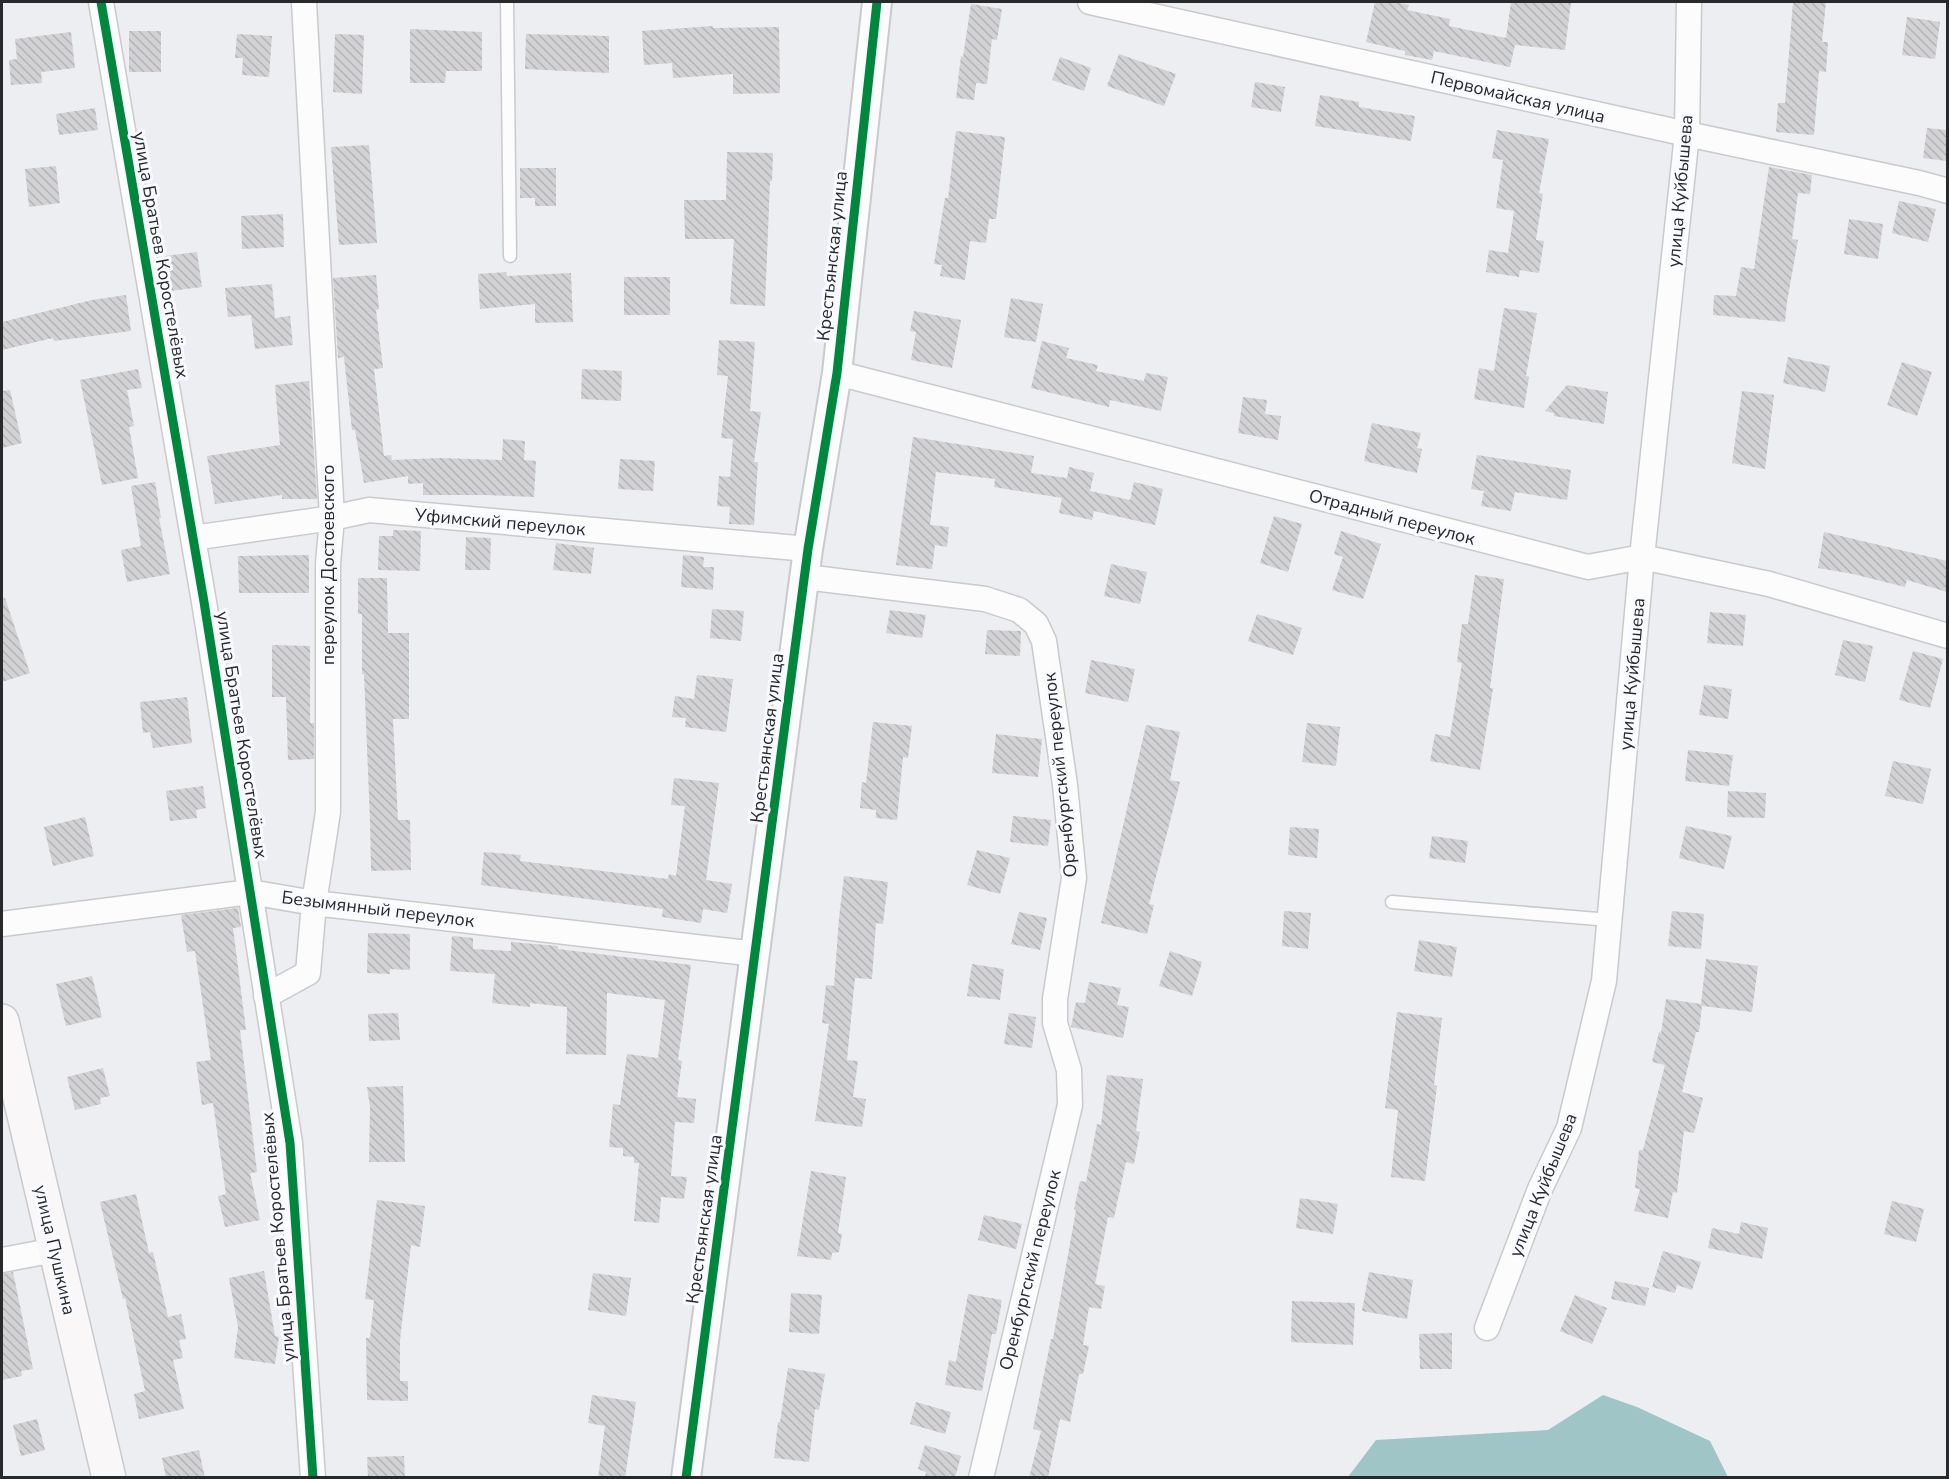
<svg xmlns="http://www.w3.org/2000/svg" width="1949" height="1479" font-family="'Nunito Sans',sans-serif">
	<style>
		.water { fill: #9fc5c6 }
		.building { fill: url(#building-back-hatch) }
		.lines { fill: none; stroke-linecap: round; stroke-linejoin: round }
		.service-casing { stroke: #c9cacc; stroke-width: 15 }
		.minor-casing { stroke: #c9cacc; stroke-width: 27 }
		.tertiary-casing { stroke: #c9cacc; stroke-width: 32 }
		.secondary-casing { stroke: #c9cacc; stroke-width: 36 }
		.service { stroke: #fcfcfd; stroke-width: 12 }
		.minor { stroke: #fcfcfd; stroke-width: 24 }
		.tertiary { stroke: #fcfcfd; stroke-width: 28 }
		.secondary { stroke: #f9f7f8; stroke-width: 33 }
		.cycleway-casing { stroke: #f9faff; stroke-width: 13 }
		.cycleway { stroke: #00873e; stroke-width: 9 }
		.labels { text-anchor: middle; stroke-width: 6; stroke-linejoin: round; paint-order: stroke }
		.street-label { font-size: 18px; fill: #28292a; stroke: #f9faff }
	</style>
	<defs>
		<pattern id="building-back-hatch" width="6" height="6" patternUnits="userSpaceOnUse" patternTransform="scale(1.5)"><rect width="6" height="6" fill="#d2d1d3"/><path d="M-1 5l2 2M0 0l6 6M5-1l2 2" fill="none" stroke="#b4b3b5"/></pattern>
	</defs>
	<rect width="100%" height="100%" fill="#edeef1"/>
	<path class="water" d="M1603,1395L1637,1407L1710,1441L1728,1477H1348L1376,1440L1548,1430Z"/>
	<path class="building" d="M1375,2H1394L1409,5L1407,10L1450,19L1449,26L1506,38L1511,2H1571L1565,50L1515,45L1510,67L1434,51L1432,60L1405,55V51L1366,42Z
		M1793,2H1826L1822,42H1828L1826,72L1819,71L1814,135L1776,132L1778,103H1785Z
		M971,4L1002,9L997,40L992,39L987,84L976,83L974,100L956,98L961,56L963,57Z
		M1907,17L1940,22L1935,59L1902,55Z
		M713,26V28L779,27L780,93L733,94V74L673,78L672,63L644,65L642,31Z
		M410,29L482,32V71H446L445,83H410Z
		M129,31H161V72H129Z
		M71,32L75,68L41,72L42,83L11,85L9,60L17,59L15,39Z
		M237,34L272,36L269,77L242,75L243,58H235Z
		M335,34L364,35L362,94L333,92Z
		M526,34L609,36V73L525,69Z
		M1119,54L1176,74L1164,106L1107,86Z
		M1060,57L1091,68L1084,91L1052,80Z
		M1255,82L1285,87L1281,112L1251,107Z
		M1320,95L1359,102V107L1415,116L1411,141L1315,126Z
		M95,108L98,130L59,135L56,114Z
		M1927,128L1947,130V161L1923,158Z
		M1497,130L1549,139L1539,193L1543,194L1536,240L1544,241L1539,273L1520,270L1519,277L1486,272L1489,250L1508,253L1514,211L1496,208L1503,160L1492,158Z
		M956,131L1005,137L996,219H989L986,243L970,241L965,280L940,276L942,265L934,264L945,198H948Z
		M369,145L377,243L339,245L331,147Z
		M727,152L773,153L772,181H770L765,306L730,304L734,239H685L684,200H726Z
		M56,166L60,203L29,207L25,169Z
		M1769,167L1812,175L1810,194L1798,193L1792,239L1798,240L1787,302L1785,322L1713,315L1714,295L1736,296L1741,267L1754,269Z
		M520,168H556V206H535V198H520Z
		M1899,201L1936,209L1928,242L1892,233Z
		M283,214L284,247L242,249L241,216Z
		M1849,219L1883,224L1878,259L1844,254Z
		M197,252L202,287L170,291L165,256Z
		M506,272L507,276L571,273L573,322L535,323V304L480,309L478,274Z
		M376,275L379,309L376,310L383,368L374,369L384,456L391,455L392,460L440,458L502,460L503,439L525,441L524,460L536,461L534,497L485,495H423V483L408,484V476L364,483L355,430H352L344,357L338,358L333,278Z
		M624,277H670V315H624Z
		M272,284L275,318L290,316L293,345L255,349L251,315L228,317L225,288Z
		M126,295L131,331L54,341L53,338L2,350V322L92,300Z
		M1011,298L1043,304L1036,342L1004,337Z
		M1504,308L1537,313L1526,376L1529,377L1524,408L1474,399L1479,368L1494,371Z
		M914,311L961,320L952,368L911,360L916,332L910,331Z
		M719,340L755,342L750,411L761,412L754,462H758L754,525L729,524L730,507L717,506L719,476L730,477L733,439L721,438L728,376L717,375Z
		M1042,341L1069,348L1066,358L1098,365L1096,371L1144,381L1146,373L1168,377L1161,411L1110,400L1109,407L1031,388Z
		M1788,357L1830,366L1825,392L1783,383Z
		M1902,362L1932,372L1917,416L1887,405Z
		M138,369L142,388L127,390L134,426L129,427L138,478L102,485L80,380Z
		M582,369L622,371L621,401L581,399Z
		M309,381L317,499H282V495L215,504L207,456L280,445L275,385Z
		M1567,385L1608,392L1604,424L1554,416V413L1545,411Z
		M10,390L22,443L2,448V391Z
		M1742,391L1774,395L1765,469L1732,463Z
		M1243,397L1267,400L1265,414L1281,416L1278,440L1238,433Z
		M1372,423L1421,433L1417,448L1422,449L1417,473L1364,461Z
		M913,437L1034,456L1031,473L1067,478L1069,467L1094,473L1090,491L1130,500L1134,482L1163,489L1155,525L1094,511L1092,520L1059,513L1062,498L994,487L995,479L936,472L930,525L949,527L947,547L935,545L932,569L896,565Z
		M1477,455L1571,470L1567,500L1515,492L1511,511L1481,506L1484,491L1471,489Z
		M620,459L655,461L653,491L618,489Z
		M155,482L161,518H159L170,574L127,582L121,550L141,546L131,486Z
		M1274,516L1302,524L1288,572L1260,563Z
		M393,530L421,531L420,571L378,570L379,536H393Z
		M1341,531L1381,544L1363,599L1332,590L1343,557L1334,554Z
		M1824,532L1947,561V592L1907,580L1905,587L1853,574L1818,568Z
		M466,537L491,538L490,570H465Z
		M556,543L594,548L591,574L553,570Z
		M309,555V593H239L238,556Z
		M683,555L704,557L703,567H714L713,590L681,587Z
		M1111,564L1147,572L1140,604L1104,596Z
		M1475,575L1504,579L1490,688H1493L1480,770L1430,761L1435,734L1450,737L1462,663L1457,662L1462,624H1468Z
		M358,578H387L388,633H409V719H393L398,820H410L411,870L371,871L370,821L364,674H362V614H358Z
		M5,598L30,673L2,682V599Z
		M712,609L744,611L741,641L710,638Z
		M890,610L926,615L922,638L886,633Z
		M1710,612L1746,615L1743,646L1707,643Z
		M1257,614L1302,628L1293,655L1248,641Z
		M987,630L1021,631L1020,656L985,654Z
		M1843,640L1873,646L1865,682L1835,675Z
		M272,645L310,646V723H314V759L288,760L286,697H272Z
		M1913,651L1943,659L1930,708L1899,700Z
		M1091,660L1135,669L1128,702L1085,693Z
		M697,675L733,679L726,732L685,727L686,718L672,717L675,696L694,699Z
		M1704,685L1732,689L1728,719L1699,715Z
		M187,697L192,743L153,748L150,732L143,733L140,702Z
		M873,722L912,726L908,758L903,757L897,820L876,818V810L860,808L862,782L866,783Z
		M1307,723L1340,727L1336,766L1302,762Z
		M1146,725L1180,732L1170,780L1180,782L1149,904L1154,905L1147,934L1101,923Z
		M996,734L1042,739L1038,777L992,773Z
		M1688,750L1733,755L1729,786L1685,781Z
		M1893,761L1931,769L1923,804L1885,796Z
		M674,778L719,783L706,880L732,884L727,913L703,909L701,923L662,917L663,909L481,885L484,852L521,855L520,861L668,879L669,874L676,876L685,806L671,805Z
		M203,786L206,808L196,810L197,818L170,821L166,791Z
		M1728,791L1766,793L1765,818L1727,817Z
		M1013,816L1051,820L1048,846L1010,842Z
		M85,817L94,856L53,866L44,827Z
		M1686,826L1732,836L1724,869L1679,858Z
		M1290,827L1319,829L1317,858L1288,855Z
		M1432,836L1468,841L1465,863L1429,858Z
		M977,850L1010,858L1000,894L967,885Z
		M844,876L888,882L883,924L876,923L872,979L855,978L847,1060L858,1061L853,1097L866,1099L862,1127L815,1121L829,1024L822,1023L826,985L834,986L839,918Z
		M238,908L241,927L233,928L246,1030H240L257,1172L250,1173L260,1220L225,1227L218,1196L226,1194L213,1103L202,1105L196,1062L211,1060L195,951L187,952L181,915Z
		M1284,911L1311,913L1308,949L1282,946Z
		M1672,911L1704,914L1701,949L1668,946Z
		M1019,912L1047,918L1040,950L1011,944Z
		M368,933L410,934V970L390,969V974L367,973Z
		M452,936L473,938V949L511,951V942L558,946V949L691,965L678,1060L682,1061L677,1097L696,1099L694,1123L675,1122L671,1176L687,1177L684,1199L661,1197L659,1223L634,1221L639,1163H634V1157L623,1156V1148L609,1147L613,1104L620,1105L627,1054L658,1058L665,1000L607,993L606,1055L566,1054L567,1007L530,1003V1007L492,1003L495,974L450,971Z
		M1419,940L1457,947L1452,977L1414,971Z
		M1170,951L1202,962L1192,996L1159,986Z
		M1706,959L1758,966L1752,1012L1702,1006L1699,1032H1696L1682,1092L1703,1098L1694,1133L1684,1131L1677,1193L1673,1192L1668,1218L1634,1211L1640,1189L1635,1188L1639,1150H1643L1665,1065L1652,1062L1659,1032L1661,1033L1666,999L1701,1004Z
		M972,964L1004,969L1000,1000L967,996Z
		M92,976L102,1017L66,1026L56,984Z
		M1089,982L1121,988L1117,1005L1129,1007L1123,1038L1071,1027L1076,1002L1085,1003Z
		M1397,1012L1442,1018L1434,1085L1437,1086L1425,1181L1391,1177L1398,1110L1385,1108Z
		M398,1013L400,1040L369,1041L368,1014Z
		M1009,1013L1036,1017L1032,1048L1004,1044Z
		M103,1068L110,1096L100,1098L101,1104L75,1110L67,1077Z
		M1107,1075L1143,1079L1136,1131L1140,1132L1134,1164L1126,1162L1114,1218L1108,1217L1095,1284L1105,1286L1101,1309L1089,1307L1083,1345L1089,1346L1083,1374H1079L1070,1422L1060,1419L1048,1478H1029L1041,1431L1033,1429L1051,1339H1053L1076,1210L1074,1209L1080,1181L1086,1182L1097,1124L1101,1125Z
		M403,1086L405,1162H369L370,1107L367,1087Z
		M811,1171L846,1177L838,1233L842,1234L839,1252L832,1253L831,1260L797,1256Z
		M136,1194L149,1253L153,1252L168,1317L181,1314L186,1339L179,1340L183,1358L173,1360L184,1409L139,1419L134,1394L145,1391L125,1298L123,1299L100,1202Z
		M1300,1198L1338,1204L1333,1234L1296,1228Z
		M377,1200L425,1206L420,1247L411,1245L400,1340V1381H408V1401L367,1400L366,1338H370L374,1300L365,1299Z
		M1892,1201L1924,1209L1916,1242L1884,1234Z
		M984,1215L1022,1224L1016,1249L978,1240Z
		M1741,1222L1768,1228L1762,1259L1708,1248L1712,1228L1739,1234Z
		M1663,1251L1701,1262L1692,1290L1677,1285L1675,1293L1652,1287Z
		M264,1271L275,1336L279,1337L275,1364L234,1358L238,1327L229,1278Z
		M13,1272L33,1369L21,1371L22,1376L2,1380V1274Z
		M1369,1272L1413,1280L1407,1319L1362,1311Z
		M593,1273L631,1278L626,1316L588,1310Z
		M1615,1281L1649,1288L1645,1306L1611,1299Z
		M791,1293L822,1295L819,1334L789,1332Z
		M968,1294L1002,1300L996,1334H992L982,1391L945,1385L949,1360L956,1362Z
		M1575,1295L1607,1308L1592,1344L1560,1331Z
		M1292,1301L1355,1303L1353,1345L1291,1342Z
		M1452,1333V1369H1420L1419,1334Z
		M788,1368L825,1374L819,1410L815,1409L809,1462L774,1458L778,1422H780Z
		M592,1395L636,1402L625,1478H598L605,1426L588,1423Z
		M916,1402L951,1412L945,1434L910,1424Z
		M37,1419L45,1450L21,1456L13,1425Z
		M925,1445L961,1456L955,1478H925L926,1472L918,1469Z
		M199,1450L205,1478H166L162,1458Z
		M404,1456L405,1478H368L367,1457Z"/>
	<g class="lines">
		<defs>
			<path id="service" d="M507,2L510,256
				M1392,902L1610,920"/>
			<path id="minor" d="M101,2L204,602L290,1143L313,1478
				M1090,2L1687,134L1919,183L1948,191
				M837,373L1588,567L1642,557L1769,584L1948,636
				M193,538L332,518L369,510L808,549
				M805,577L985,599L1019,610L1036,624L1044,641L1065,785L1074,878L1055,999V1023L1069,1070L1070,1105L981,1478
				M2,924L250,892L314,903L756,954
				M266,996L308,973L314,903L328,812V563L332,518L304,2
				M2,1260L55,1250
				M1487,1328L1540,1189L1569,1128L1604,981L1642,557L1687,134L1689,2"/>
			<path id="tertiary" d="M686,1478L808,549L837,373L877,2"/>
			<path id="secondary" d="M2,1021L109,1478"/>
		</defs>
		<use href="#service" class="service-casing"/>
		<use href="#minor" class="minor-casing"/>
		<use href="#tertiary" class="tertiary-casing"/>
		<use href="#secondary" class="secondary-casing"/>
		<use href="#service" class="service"/>
		<use href="#minor" class="minor"/>
		<use href="#tertiary" class="tertiary"/>
		<use href="#secondary" class="secondary"/>
		<defs>
			<path id="cycleway" d="M101,2L204,602L290,1143L313,1478
				M686,1478L808,549L837,373L877,2"/>
		</defs>
		<use href="#cycleway" class="cycleway-casing"/>
		<use href="#cycleway" class="cycleway"/>
	</g>
	<g class="labels">
		<g class="street-label">
			<text transform="translate(1518 97) rotate(13)" y="6">Первомайская улица</text>
			<text transform="translate(1680 191) rotate(-85)" y="6">улица Куйбышева</text>
			<text transform="translate(161 255) rotate(80)" y="6">улица Братьев Коростелёвых</text>
			<text transform="translate(832 256) rotate(-84)" y="6">Крестьянская улица</text>
			<text transform="translate(1392 517) rotate(15)" y="6">Отрадный переулок</text>
			<text transform="translate(500 522) rotate(5)" y="6">Уфимский переулок</text>
			<text transform="translate(328 565) rotate(-90)" y="6">переулок Достоевского</text>
			<text transform="translate(1632 674) rotate(-85)" y="6">улица Куйбышева</text>
			<text transform="translate(242 735) rotate(81)" y="6">улица Братьев Коростелёвых</text>
			<text transform="translate(767 738) rotate(-83)" y="6">Крестьянская улица</text>
			<text transform="translate(1060 775) rotate(-96)" y="6">Оренбургский переулок</text>
			<text transform="translate(378 909) rotate(7)" y="6">Безымянный переулок</text>
			<text transform="translate(1543 1185) rotate(-68)" y="6">улица Куйбышева</text>
			<text transform="translate(704 1219) rotate(-82)" y="6">Крестьянская улица</text>
			<text transform="translate(278 1237) rotate(-95)" y="6">улица Братьев Коростелёвых</text>
			<text transform="translate(55 1250) rotate(77)" y="6">улица Пушкина</text>
			<text transform="translate(1030 1270) rotate(-76)" y="6">Оренбургский переулок</text>
		</g>
	</g>
	<rect width="1949" height="1479" fill="none" stroke="#28292a" stroke-width="6"/>
</svg>
